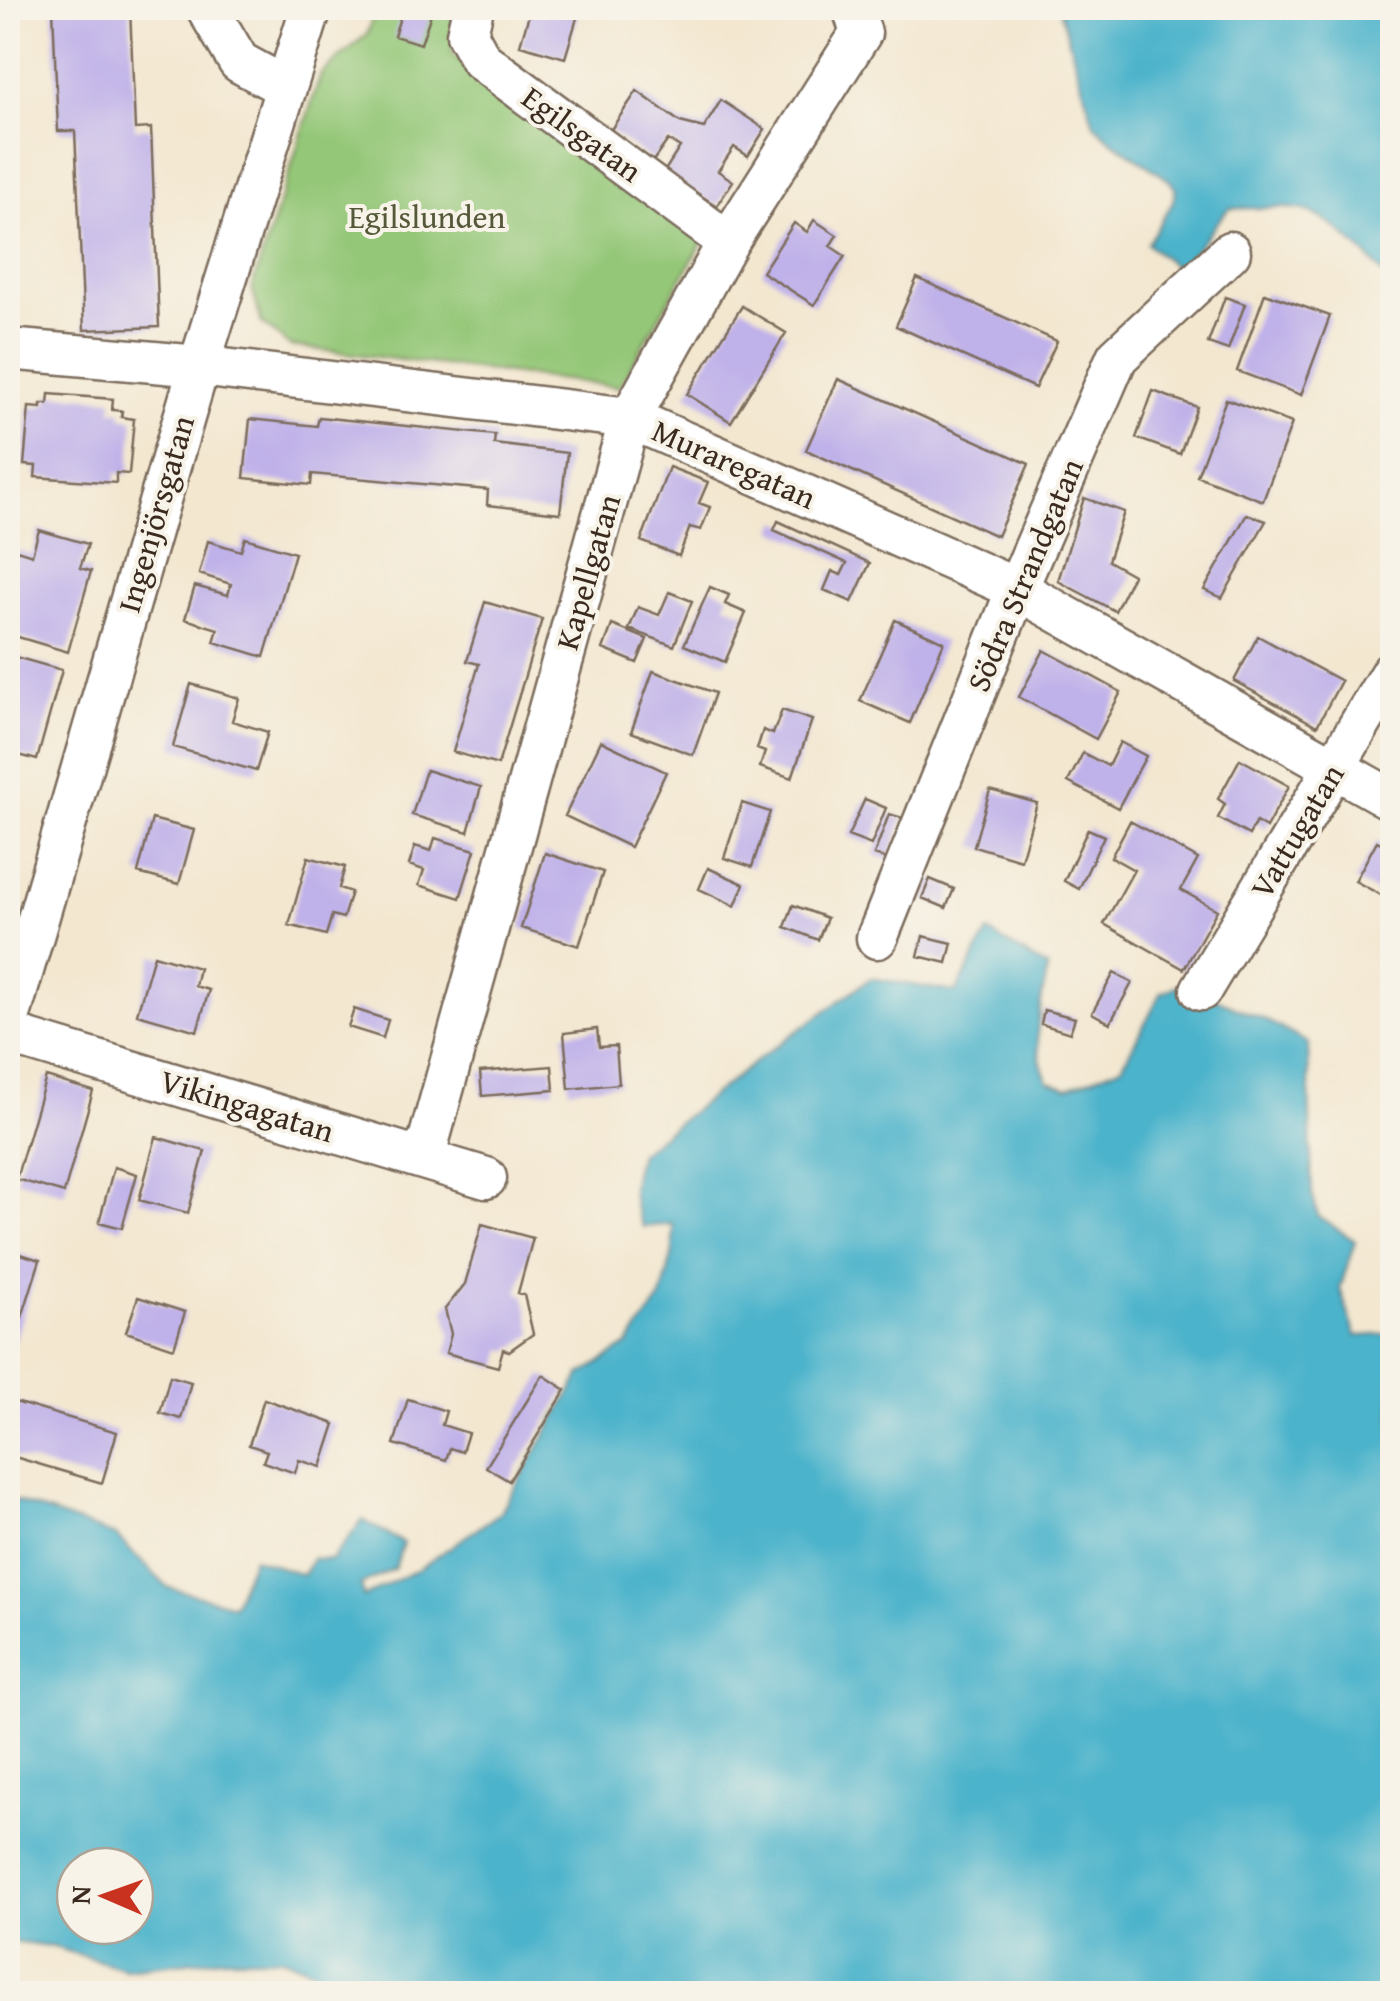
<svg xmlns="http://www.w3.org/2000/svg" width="1400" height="2001" font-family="'Gentium Book Plus',serif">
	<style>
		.green { fill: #94c778; stroke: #68784b; stroke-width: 2.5 }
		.water { fill: #4cb3cb; stroke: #446e74; stroke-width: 2.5; fill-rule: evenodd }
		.building { fill: #bfb1e9 }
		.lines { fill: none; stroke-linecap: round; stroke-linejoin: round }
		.minor-casing { stroke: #7b6c5c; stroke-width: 45 }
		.minor { stroke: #fff; stroke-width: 40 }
		.labels { text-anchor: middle; stroke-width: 8; stroke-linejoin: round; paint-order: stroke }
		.street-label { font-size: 32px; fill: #3b2a1e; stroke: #f7f3e8 }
		.park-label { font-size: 32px; fill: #565939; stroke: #f7f3e8 }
	</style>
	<rect width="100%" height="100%" fill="#f7f3e8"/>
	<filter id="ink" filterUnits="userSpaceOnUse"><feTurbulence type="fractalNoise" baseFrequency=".01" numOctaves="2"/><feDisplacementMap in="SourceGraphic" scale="20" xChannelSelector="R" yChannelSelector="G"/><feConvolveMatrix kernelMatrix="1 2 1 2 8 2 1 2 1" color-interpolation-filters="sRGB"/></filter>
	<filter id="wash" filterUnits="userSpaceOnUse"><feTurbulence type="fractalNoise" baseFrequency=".0048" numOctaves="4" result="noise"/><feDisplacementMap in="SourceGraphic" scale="40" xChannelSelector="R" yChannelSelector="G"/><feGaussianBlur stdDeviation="2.25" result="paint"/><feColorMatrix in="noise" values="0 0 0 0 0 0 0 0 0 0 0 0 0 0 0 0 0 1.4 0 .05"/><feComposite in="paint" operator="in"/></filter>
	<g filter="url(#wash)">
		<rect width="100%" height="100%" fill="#f3e7d0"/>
		<path class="green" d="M376,8H461L452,54L704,240L619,387L290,346L261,322L252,287L321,74L367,34Z"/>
		<path class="water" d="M1059,8H1392V289C1382,266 1331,219 1307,211C1288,205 1250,209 1229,208L1179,270L1147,244L1172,204L1176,190L1170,181L1111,140L1094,124Z
			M988,932L1048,968C1040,1007 1029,1044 1048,1081L1068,1088L1122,1066L1161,993L1181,984L1265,1020L1308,1043L1312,1193L1318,1216L1355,1241L1340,1289L1356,1336L1392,1334V1993L349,1994L344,1982L282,1958H223L125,1969L54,1947L8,1942V1498L116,1536L167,1587L233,1605L253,1558L303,1575L313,1558L331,1560L363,1520L403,1543L395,1568L361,1585L363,1597L420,1568L500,1513L581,1375L628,1345L661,1298L673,1252V1224L643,1227C628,1196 630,1186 639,1153L764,1055L871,978L956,992ZM75,1866H135V1926H75Z"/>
		<g id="blocks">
			<path class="building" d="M53,8H130L135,129L151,128L159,327L84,330L75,131H58Z
				M403,8H433L421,44L394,36Z
				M531,8H580L565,58L520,45Z
				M637,91L680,122L704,128L721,100L765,129L748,156L734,147L718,171L733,181L717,206L664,172L680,147L668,140L653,161L610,131Z
				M814,220L837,235L830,246L845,256L814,305L762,272L794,223L807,232Z
				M917,278L1057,341L1035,388L896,326Z
				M1265,293L1330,316L1301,395L1237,371Z
				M1225,297L1245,304L1228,350L1208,343Z
				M742,306L786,333L731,422L687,394Z
				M838,379L1029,464L997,536L806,450Z
				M1153,391L1197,407L1180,454L1136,438Z
				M49,394L113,399L112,410L122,411L121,417L134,419L129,474L116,473V483L35,477L36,466L24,465L29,407L41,408V404H48Z
				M1226,399L1292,423L1263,501L1197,476Z
				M8,412L17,413L13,471L8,470Z
				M319,417L495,435L494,444L567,453L560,513L487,505L488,490L312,474L311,485L244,478L250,419L317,426Z
				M669,467L708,482L699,503L710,507L701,530L690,527L679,556L641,541Z
				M1084,498L1124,512L1108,561L1133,575L1115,611L1058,581Z
				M1247,514L1266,521L1222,598L1204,590Z
				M778,521L870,563L852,602L824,590L832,571L841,575L847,563L774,530Z
				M39,530L88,544L80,568L91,571L68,652L8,634V581L17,550L32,555Z
				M245,538L295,553L264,657L214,642L218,629L185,619L195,586L228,595L231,584L199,574L208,541L241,551Z
				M710,587L729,595L725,604L746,613L725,662L684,645Z
				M669,592L692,601L674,646L629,629L638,607L659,615Z
				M485,602L542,619L498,765L453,752L479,664L467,661Z
				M895,620L944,642L910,723L860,701Z
				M612,625L647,639L637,663L603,649Z
				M1258,636L1341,681L1317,726L1234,681Z
				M1044,650L1121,692L1096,739L1019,697Z
				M12,656L62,670L37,760L8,752V670Z
				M653,671L715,693L693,755L631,732Z
				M191,684L239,698L232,721L268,732L256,771L173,747Z
				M782,710L812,720L792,778L760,767L765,752L757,749L763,730L773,734Z
				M601,741L666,772L630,847L565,816Z
				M1120,742L1146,756L1118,808L1068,782L1083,753L1108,766Z
				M1240,759L1289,786L1266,828L1256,822L1249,835L1218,818L1225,804L1218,799Z
				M426,770L481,787L468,832L412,815Z
				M990,790L1037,803L1021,860L974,846Z
				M865,799L886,808L871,845L848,836Z
				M742,803L770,812L752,867L724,858Z
				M889,814L903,818L889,860L874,855Z
				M152,819L194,830L179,884L138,873Z
				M1130,821L1198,859L1181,890L1217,910L1184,969L1104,924L1134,870L1111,857Z
				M1088,829L1104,836L1079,889L1064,881Z
				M435,838L475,850L460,898L419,885L424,870L409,865L415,846L431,851Z
				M1377,841L1392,849V901L1355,881Z
				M545,853L603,872L579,946L521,928Z
				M308,857L345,867L339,888L351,892L343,918L332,915L326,935L289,925Z
				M708,868L744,884L735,906L699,889Z
				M930,879L954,889L946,908L922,898Z
				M793,905L827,918L818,940L785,927Z
				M923,936L952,943L947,963L918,956Z
				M154,955L199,968L195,986L209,990L197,1031L137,1014Z
				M1114,973L1132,983L1110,1023L1092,1013Z
				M354,1009L388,1020L383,1038L348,1027Z
				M1044,1010L1075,1018L1070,1033L1041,1024Z
				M597,1029L599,1047L616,1046L619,1084L569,1089L564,1033Z
				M552,1066L554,1090L482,1096L480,1072Z
				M46,1077L93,1091L64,1193L16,1179Z
				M156,1137L205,1151L188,1213L139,1200Z
				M114,1167L137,1174L122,1228L99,1222Z
				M482,1224L533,1238L518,1293L524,1295L533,1334L509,1351L503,1349L498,1367L446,1353L451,1334L445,1309L465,1284Z
				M8,1250L40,1260L14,1343L8,1341Z
				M138,1297L185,1312L174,1348L126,1332Z
				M543,1375L566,1390L509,1481L486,1467Z
				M170,1376L191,1382L181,1419L160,1413Z
				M264,1399L335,1424L321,1467L299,1460L295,1473L263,1462L267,1451L249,1445Z
				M408,1399L446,1411L442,1425L468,1433L462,1452L450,1448L446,1460L394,1444Z
				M15,1402L117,1432L102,1483L8,1455V1427Z"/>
		</g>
	</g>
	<g filter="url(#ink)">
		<use href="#blocks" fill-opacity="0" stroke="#7b6c5c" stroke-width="2.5"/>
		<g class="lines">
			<defs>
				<path id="minor" d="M207,8L239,62L285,87
					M473,8L467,34L481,60L728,242
					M8,349L199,366L630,418L1017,589L1392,800
					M877,938L1017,589L1117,357L1230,252
					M1201,990L1392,671
					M8,1022L199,366L311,8
					M8,1034L486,1178
					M424,1158L630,418L728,242L861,33L853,8"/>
			</defs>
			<use href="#minor" class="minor-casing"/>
			<use href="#minor" class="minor"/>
		</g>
	</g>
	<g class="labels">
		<g class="street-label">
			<text transform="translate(582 134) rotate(36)" y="11">Egilsgatan</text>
			<text transform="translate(734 464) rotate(24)" y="11">Muraregatan</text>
			<text transform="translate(156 514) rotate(-74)" y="11">Ingenjörsgatan</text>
			<text transform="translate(588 572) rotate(-74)" y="11">Kapellgatan</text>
			<text transform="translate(1025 575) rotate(-67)" y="11">Södra Strandgatan</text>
			<text transform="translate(1297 831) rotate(-59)" y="11">Vattugatan</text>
			<text transform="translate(247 1106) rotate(17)" y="11">Vikingagatan</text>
		</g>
		<g class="park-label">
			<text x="427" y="228">Egilslunden</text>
		</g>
	</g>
	<rect width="1400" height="2001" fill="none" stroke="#f7f3e8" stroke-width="40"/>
	<g transform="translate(105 1896) rotate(272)"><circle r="48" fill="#f7f3e8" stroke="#aca397" stroke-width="2.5"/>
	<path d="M0-8L18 38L0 25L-18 38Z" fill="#c8321e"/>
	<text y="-15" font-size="28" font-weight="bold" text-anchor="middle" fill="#3b2a1e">N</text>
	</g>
</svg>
